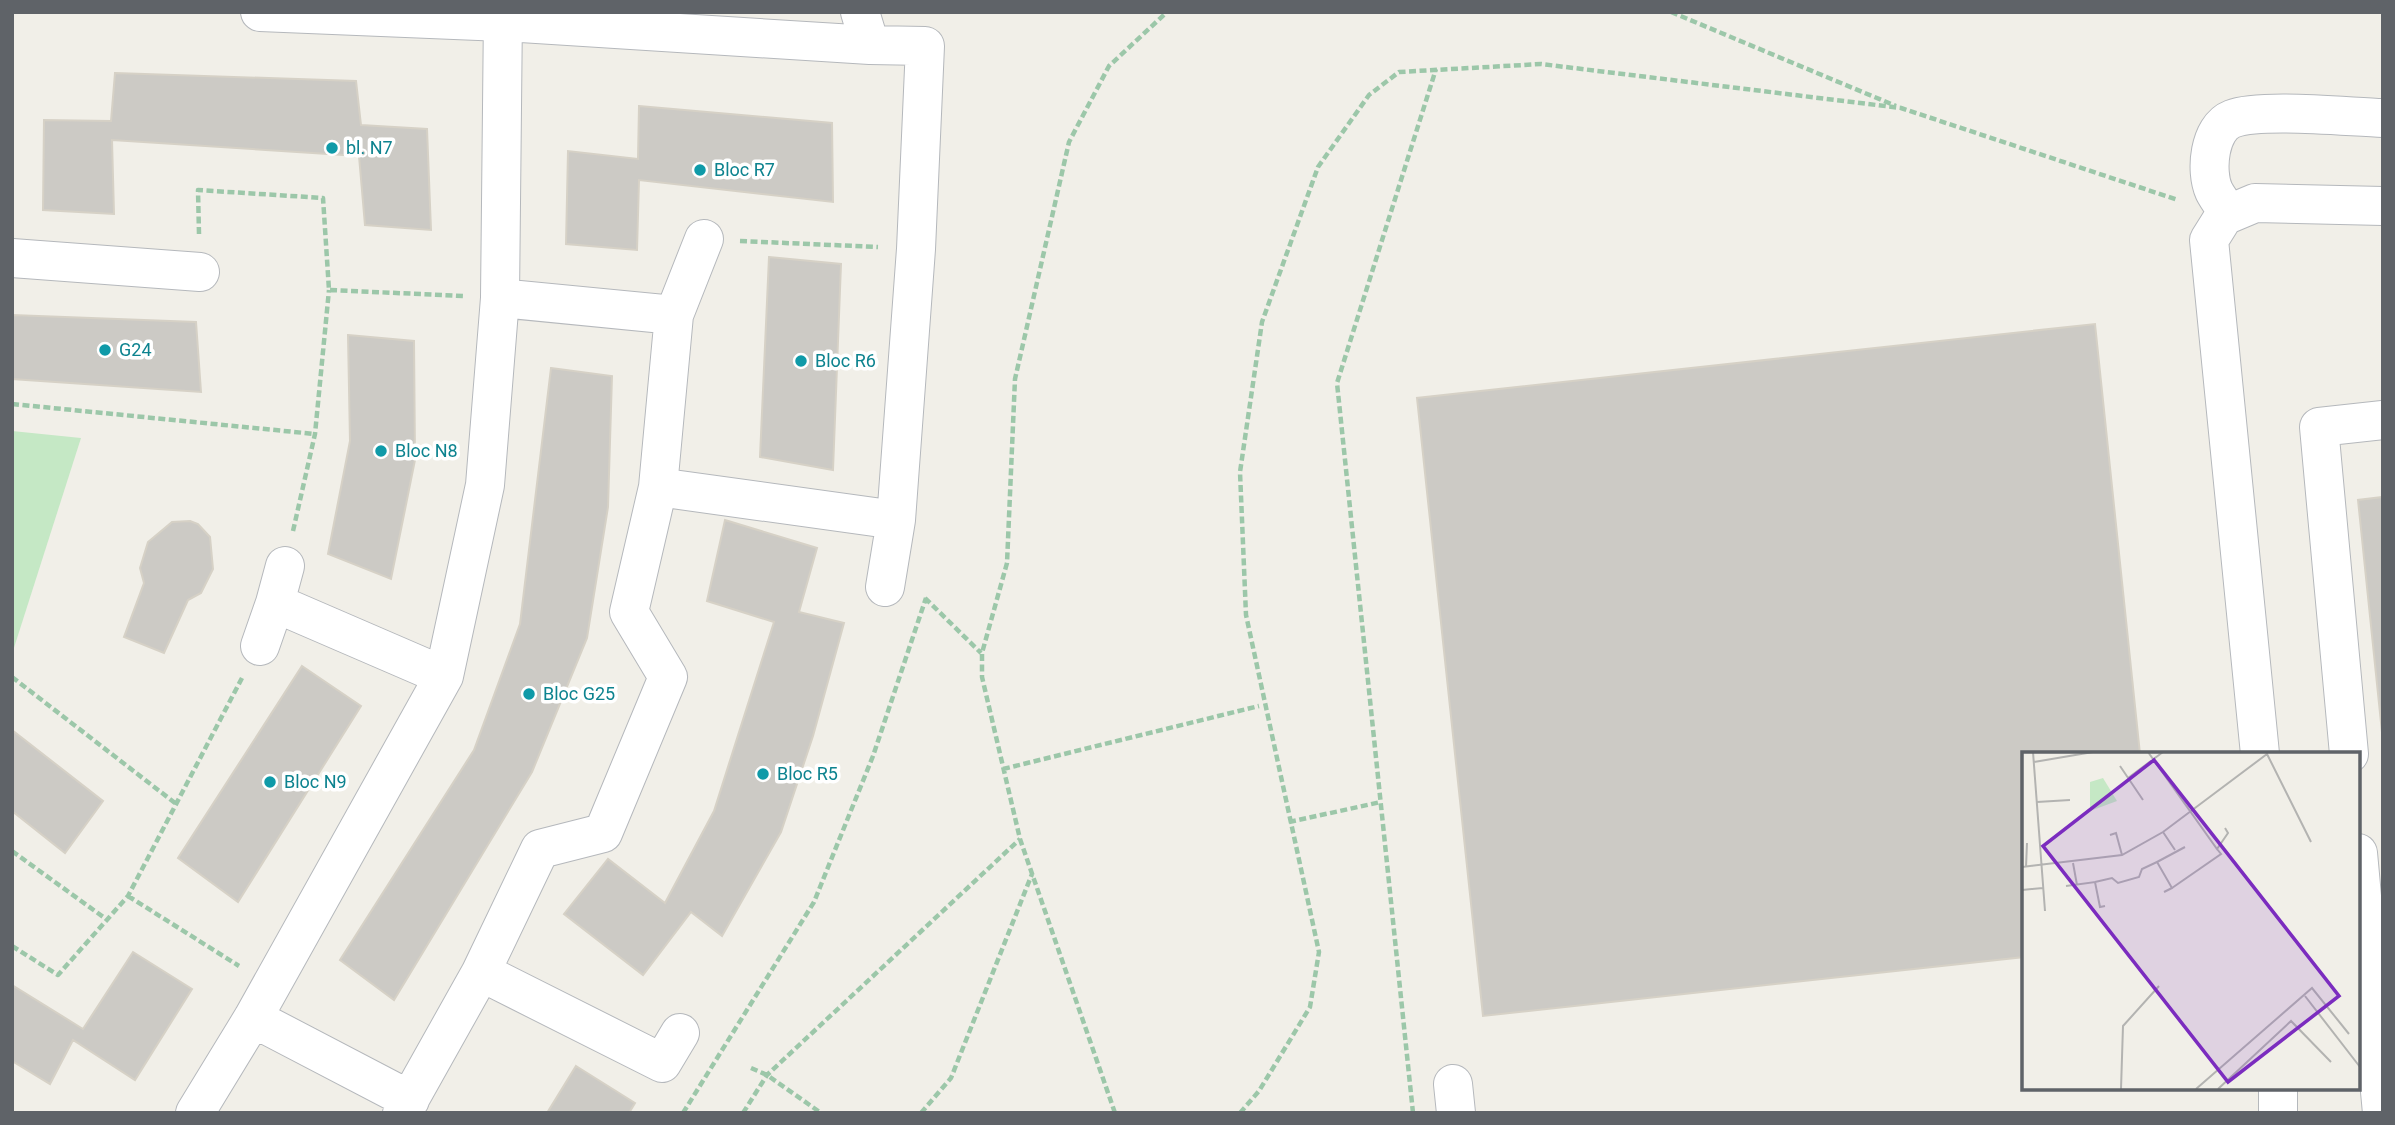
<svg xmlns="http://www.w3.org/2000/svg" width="2395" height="1125" font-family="Roboto,sans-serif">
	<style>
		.green { fill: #c5e8c5 }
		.building { fill: #cccac5; stroke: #d6d1c6; stroke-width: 2 }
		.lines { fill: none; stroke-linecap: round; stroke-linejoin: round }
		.minor-casing { stroke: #b5b8bc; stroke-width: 40 }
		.path { stroke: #9cc7a9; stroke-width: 4.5; stroke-dasharray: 7 3.5; stroke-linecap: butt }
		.minor { stroke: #fff; stroke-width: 38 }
		.culture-dot { fill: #0f9aa8; stroke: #fff; stroke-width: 2.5 }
		.labels { text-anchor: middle; stroke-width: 7; stroke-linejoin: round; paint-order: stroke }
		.culture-label { font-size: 18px; fill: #0d838f; stroke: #fff; text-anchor: start }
		.inset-road { fill: none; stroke: #b3b3b1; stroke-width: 2 }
		.view { fill: #7b2cbf; fill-opacity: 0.15; stroke: #7b2cbf; stroke-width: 3.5 }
		.inset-edge { fill: none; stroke: #5f6368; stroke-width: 3.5 }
	</style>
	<rect width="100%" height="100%" fill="#f1efe8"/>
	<path class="green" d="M12,431L81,438L12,654Z"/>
	<path class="building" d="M115,73L356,81L361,125L427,129L431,230L365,225L359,156L112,140L114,214L43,210L44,120L111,121Z
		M639,106L832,123L833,202L639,180L637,250L566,244L568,151L638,159Z
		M769,257L841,264L833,470L760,457Z
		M12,315L196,322L201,392L12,379Z
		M2095,324L2140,754H2024V957L1483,1016L1417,398Z
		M348,335L414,341L415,460L391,579L328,554L350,441Z
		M551,368L612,376L608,507L587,638L532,772L394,1000L340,960L474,750L520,624Z
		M2383,497V742L2358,500Z
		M725,520L817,548L799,612L844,623L813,736L781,832L722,936L691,912L643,975L564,914L608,859L665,903L714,811L774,622L707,601Z
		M190,521L198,524L210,537L213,569L201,593L188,600L164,653L124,637L144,583L140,568L148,542L172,522Z
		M302,666L361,706L238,902L178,858Z
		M12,730L103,801L65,853L12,811Z
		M133,952L192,989L135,1080L73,1040L50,1084L12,1061V985L83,1029Z
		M576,1066L635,1103L629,1113H547Z"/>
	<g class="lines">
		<defs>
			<path id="minor" d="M260,12L503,22L870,45L860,12
				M870,45L925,46L916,249L896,520
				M2229,214C2224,206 2218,199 2214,191C2205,171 2209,128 2232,119C2261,108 2348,117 2383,118
				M704,239L674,315L658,487L896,520L885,587
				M12,258L200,272
				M500,298L674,315
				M275,603L285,566
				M260,646L275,603L444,676
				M2260,754L2209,240L2224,216L2255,203L2383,206
				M2349,754L2319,427L2383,420
				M2358,853L2382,1113
				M481,972L540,849L603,833L668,677L629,612L658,487
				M253,1018L410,1100
				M1453,1084L1456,1113
				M2278,1088V1113
				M195,1113L253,1018L444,676L485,485L500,298L503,12
				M402,1113L481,972L662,1063L680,1033"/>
		</defs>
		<use href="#minor" class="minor-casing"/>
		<path class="path" d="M1671,12L1896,106
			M199,234L198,190L323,198L329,290L464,296
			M740,241L878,247
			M12,404L315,434
			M293,531L315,434L329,290
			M925,598L981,653
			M12,677L175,803
			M1003,769L1259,706
			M1289,822L1381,802
			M12,851L106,919
			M128,896L239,966
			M12,946L58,975L128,896L242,678
			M751,1068L767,1075L821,1113
			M683,1113L814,902L873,756L926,598
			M743,1113L767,1075L1020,839
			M921,1113L951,1078L1032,874
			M1115,1113L1020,839L982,677V653L1007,563L1015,379L1069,142L1109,66L1167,12
			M1240,1113L1259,1091L1310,1007L1319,952L1246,615L1240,472L1262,322L1318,167L1369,95L1399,72L1541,64L1901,108L2178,200
			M1413,1113L1337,383L1436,69"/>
		<use href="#minor" class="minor"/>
	</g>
	<g class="culture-dot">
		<circle cx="332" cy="148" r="7"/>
		<circle cx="700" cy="170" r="7"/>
		<circle cx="105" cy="350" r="7"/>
		<circle cx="801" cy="361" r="7"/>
		<circle cx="381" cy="451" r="7"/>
		<circle cx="529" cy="694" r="7"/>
		<circle cx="763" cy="774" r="7"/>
		<circle cx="270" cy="782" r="7"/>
	</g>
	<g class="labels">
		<g class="culture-label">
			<text x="346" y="154">bl. N7</text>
			<text x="714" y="176">Bloc R7</text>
			<text x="119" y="356">G24</text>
			<text x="815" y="367">Bloc R6</text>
			<text x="395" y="457">Bloc N8</text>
			<text x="543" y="700">Bloc G25</text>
			<text x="777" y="780">Bloc R5</text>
			<text x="284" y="788">Bloc N9</text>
		</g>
	</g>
	<g transform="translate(2022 752)">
		<rect width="338" height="338" fill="#f1efe8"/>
		<path d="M81,26L95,49L68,59V30Z" fill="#c5e8c5"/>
		<path class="inset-road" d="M11,0L23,159M126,0L195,97L206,81L203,76M12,10L71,0M98,14L121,48M106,26L141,0M15,50L48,48M141,80L153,98M88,83L94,81L100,103M51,111L55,133M0,115L100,103L141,80L245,2L289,90M4,115L5,91M73,130L90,126L96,131L117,125L120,117L135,110M44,134L73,130L78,155L83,154M150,136L199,102L195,97M0,138L21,136M142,140L150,136L135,110L163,95M283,244L338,315M99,337L101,274L137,234M174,337L290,236L327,282M196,337L269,269L309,310"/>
		<path class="view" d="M132,8L317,244L206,330L21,94Z"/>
		<rect width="338" height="338" class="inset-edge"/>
	</g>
	<rect width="2395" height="1125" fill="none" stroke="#5f6368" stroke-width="28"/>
</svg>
